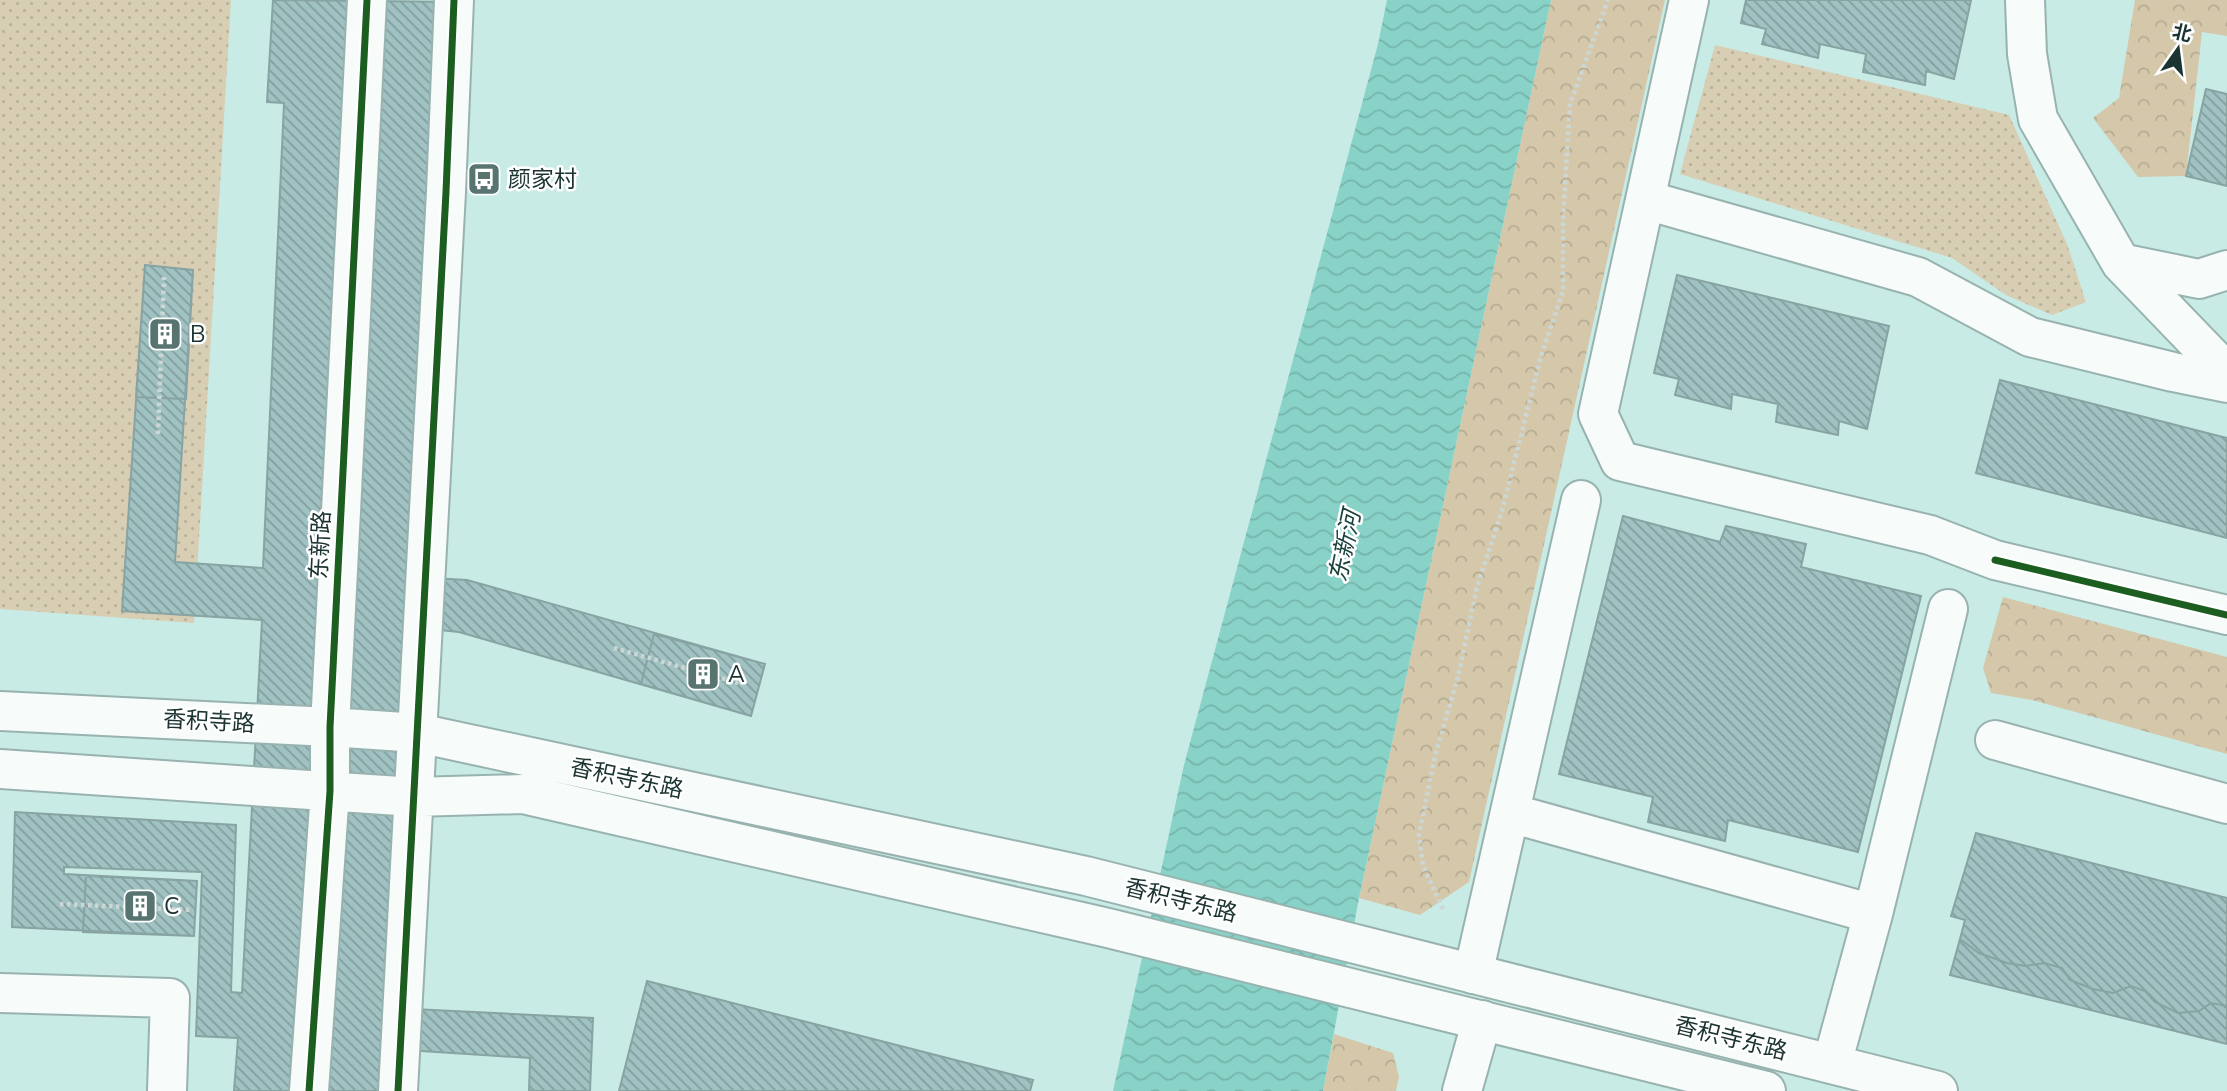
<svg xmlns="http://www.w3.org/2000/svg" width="2227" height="1091" font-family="'Nunito Sans','Noto Sans SC',sans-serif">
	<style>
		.grass { fill: url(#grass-dots) }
		.forest { fill: url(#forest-crowns) }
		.water { fill: url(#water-waves) }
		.building { fill: url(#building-back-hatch); stroke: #87a3a2; stroke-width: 2 }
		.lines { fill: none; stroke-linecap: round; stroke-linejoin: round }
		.minor-casing { stroke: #98b3af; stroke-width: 42 }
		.major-casing { stroke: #98b3af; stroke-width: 42 }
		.path { stroke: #ccd7d5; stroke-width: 4.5; stroke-dasharray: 3.5 3.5; stroke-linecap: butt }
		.minor { stroke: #f7fcfb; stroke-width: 38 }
		.major { stroke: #f7fcfb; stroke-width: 38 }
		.cycleway-casing { stroke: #fff; stroke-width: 11 }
		.cycleway { stroke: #1b5e20; stroke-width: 7 }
		.labels { text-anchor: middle; stroke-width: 5; stroke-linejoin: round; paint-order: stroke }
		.poi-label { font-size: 23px; fill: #1b3431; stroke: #fff; text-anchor: start }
		.street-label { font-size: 23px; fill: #1b3431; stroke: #fff }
		.water-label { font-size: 24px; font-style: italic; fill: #19433e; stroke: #fff }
	</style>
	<defs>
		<pattern id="grass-dots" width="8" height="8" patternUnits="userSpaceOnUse" patternTransform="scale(1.75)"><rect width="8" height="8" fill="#d8ceb4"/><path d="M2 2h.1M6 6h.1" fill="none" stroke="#b9b29b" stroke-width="1.8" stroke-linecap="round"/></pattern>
		<pattern id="forest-crowns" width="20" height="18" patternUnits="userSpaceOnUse" patternTransform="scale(1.75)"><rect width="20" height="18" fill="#d5c8aa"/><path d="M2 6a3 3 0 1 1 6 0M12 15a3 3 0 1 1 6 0" fill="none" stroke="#b6ac93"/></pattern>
		<pattern id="water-waves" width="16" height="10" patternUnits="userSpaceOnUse" patternTransform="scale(1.75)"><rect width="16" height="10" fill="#88d2c8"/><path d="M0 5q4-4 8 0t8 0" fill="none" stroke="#75b5ac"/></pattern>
		<pattern id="building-back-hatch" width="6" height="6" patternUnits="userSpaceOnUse" patternTransform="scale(1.75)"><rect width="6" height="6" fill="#a0c2c2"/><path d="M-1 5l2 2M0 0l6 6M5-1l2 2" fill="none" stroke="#829e9e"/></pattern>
	</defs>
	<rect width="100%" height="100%" fill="#c8ebe5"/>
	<path class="grass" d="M0,0H231L194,623L0,609Z
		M1715,45L2009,115L2067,244L2086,302L2052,315L2006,295L1952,258L1680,174Z"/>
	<path class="forest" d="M1551,0H1665L1469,882L1420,915L1359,898Z
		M2135,0H2227V36L2202,32L2186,176L2138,177L2093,118L2119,98Z
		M2003,597L2227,657V754L2032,700L1991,693L1983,668Z
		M1334,1034L1393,1053L1399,1077L1396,1091H1323Z"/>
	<path class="water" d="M1387,0H1551L1359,898L1323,1091H1113L1184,765L1378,44Z"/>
	<path class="building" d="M273,0L463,2L414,577L467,580L765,664L751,716L459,632L410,627L392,1008L593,1018L590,1091H529L530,1058L390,1049L388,1091H234L238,1038L196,1036L202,872L64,867V874L197,881L194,936L12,927L15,812L236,825L231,992L242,993L262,620L122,611L145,265L193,270L175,562L263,568L284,103L267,102Z
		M1746,0H1971L1954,79L1926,71L1925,85L1863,72L1866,54L1820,44L1818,58L1762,44L1766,29L1741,23Z
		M2206,89L2227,94V186L2186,176Z
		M145,265L193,270L186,399L136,397Z
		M1677,275L1889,326L1867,429L1839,421L1838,435L1776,422L1778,404L1732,394L1731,409L1675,395L1679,379L1654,373Z
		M2000,380L2227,438V538L1976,473Z
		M1623,516L1720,542L1726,526L1806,544L1801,567L1921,596L1858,852L1728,820L1725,841L1648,822L1653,797L1559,774Z
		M654,634L765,664L751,716L641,684Z
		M1976,833L2227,898V1006L2211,1003L2199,1011L2178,1013L2155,1002L2145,991L2131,986L2113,993L2093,989L2070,980L2062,968L2044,963L2025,966L2007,963L1979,953L1960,939L1965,920L1951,916Z
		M86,876L197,881L194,936L83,932Z
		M1960,939L1979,953L2007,963L2025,966L2044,963L2062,968L2070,980L2093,989L2113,993L2131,986L2145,991L2155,1002L2178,1013L2199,1011L2211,1003L2227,1006V1044L1950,975Z
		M647,981L1033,1080L1030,1091H619Z"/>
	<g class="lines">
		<defs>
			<path id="minor" d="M1689,0L1598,414L1620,461L1930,535L1995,560L2227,615
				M2025,0L2027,54L2038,119L2121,263L2227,373
				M1646,200L1918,277L2030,337L2173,372L2227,383
				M2121,263L2199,279L2227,270
				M1995,740L2227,804
				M1510,813L1873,914
				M1473,974L1581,500
				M0,993L170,998L167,1091
				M1832,1064L1873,914L1948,609
				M1462,1091L1482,1020"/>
			<path id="major" d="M0,711L330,727L418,733L1086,876L1938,1091
				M0,769L414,797L523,794L1108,928L1766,1091
				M309,1091L330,791V727L367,0
				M398,1091L446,192L454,0"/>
		</defs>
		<use href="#minor" class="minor-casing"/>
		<use href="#major" class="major-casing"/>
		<path class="path" d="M158,434L164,277
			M614,648L738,683
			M60,904L193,910
			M1443,909L1423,866L1419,835L1435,756L1458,677L1477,587L1502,511L1541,356L1563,291V218L1570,104L1608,0"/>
		<use href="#minor" class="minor"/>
		<use href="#major" class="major"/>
		<defs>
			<path id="cycleway" d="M1995,560L2227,615
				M309,1091L330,791V727L367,0
				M398,1091L446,192L454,0"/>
		</defs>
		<use href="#cycleway" class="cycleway-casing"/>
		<use href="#cycleway" class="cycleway"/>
	</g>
	<defs>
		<symbol id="bus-square" viewBox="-11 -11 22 22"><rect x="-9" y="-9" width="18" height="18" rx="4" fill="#587470" stroke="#fff"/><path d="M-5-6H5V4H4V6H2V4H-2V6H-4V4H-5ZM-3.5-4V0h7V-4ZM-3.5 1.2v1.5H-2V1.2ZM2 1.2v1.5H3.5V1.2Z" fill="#fff"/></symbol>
		<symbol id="building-square" viewBox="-11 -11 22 22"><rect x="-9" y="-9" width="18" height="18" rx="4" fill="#587470" stroke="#fff"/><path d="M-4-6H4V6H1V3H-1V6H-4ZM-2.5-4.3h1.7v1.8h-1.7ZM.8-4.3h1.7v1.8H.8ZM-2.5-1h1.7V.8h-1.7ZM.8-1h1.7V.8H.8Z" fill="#fff"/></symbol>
	</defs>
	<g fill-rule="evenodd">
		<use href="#bus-square" x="465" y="160" width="38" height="38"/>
		<use href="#building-square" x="146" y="315" width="38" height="38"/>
		<use href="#building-square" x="684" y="655" width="38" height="38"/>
		<use href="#building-square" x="121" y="887" width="38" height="38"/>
	</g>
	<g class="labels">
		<g class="poi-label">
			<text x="508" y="187">颜家村</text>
			<text x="190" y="342">B</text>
			<text x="728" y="682">A</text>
			<text x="164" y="914">C</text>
		</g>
		<g class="street-label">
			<text transform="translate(320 545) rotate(-87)" y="8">东新路</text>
			<text transform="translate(209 721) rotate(3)" y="8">香积寺路</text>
			<text transform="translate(627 778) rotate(12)" y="8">香积寺东路</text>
			<text transform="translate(1181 900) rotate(14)" y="8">香积寺东路</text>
			<text transform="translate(1731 1038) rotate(14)" y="8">香积寺东路</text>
		</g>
		<g class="water-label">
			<text transform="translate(1345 546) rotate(-78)" y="8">东新河</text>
		</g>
	</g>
	<g transform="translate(2178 49) rotate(14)" stroke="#ffffff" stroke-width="5" paint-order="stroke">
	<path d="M0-5L12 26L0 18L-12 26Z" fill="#1b3431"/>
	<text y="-10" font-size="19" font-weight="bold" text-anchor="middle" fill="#1b3431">北</text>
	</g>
</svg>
